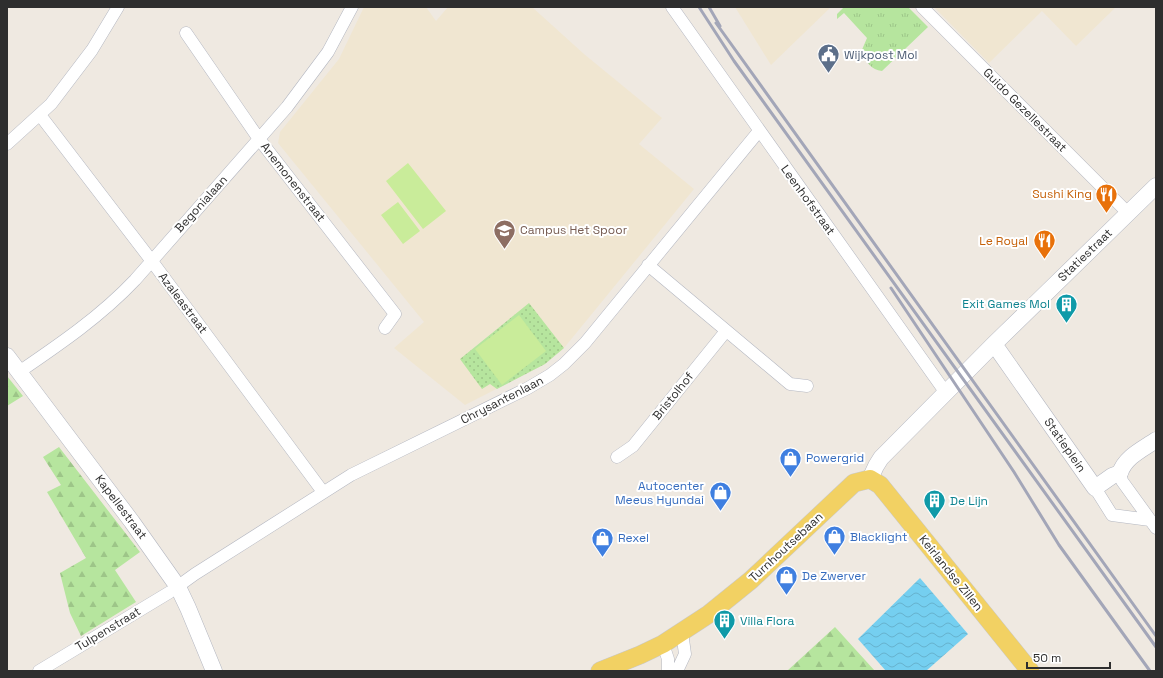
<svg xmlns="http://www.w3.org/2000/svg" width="1163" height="678" font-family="'Space Grotesk',sans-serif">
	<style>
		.education { fill: #f0e6d1 }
		.grass { fill: url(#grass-dots) }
		.forest { fill: url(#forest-firs) }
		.park { fill: url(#park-tufts) }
		.pitch { fill: #c9ec9a }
		.water { fill: url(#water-waves) }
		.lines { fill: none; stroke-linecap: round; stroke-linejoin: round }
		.street-casing { stroke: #b4b7c1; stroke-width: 13 }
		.secondary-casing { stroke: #b4b7c1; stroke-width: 17 }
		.primary-casing { stroke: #c9c9c9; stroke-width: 19 }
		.street { stroke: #fff; stroke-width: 12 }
		.secondary { stroke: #fff; stroke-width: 16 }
		.primary { stroke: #f2d163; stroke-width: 18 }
		.rail { stroke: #a3a6b8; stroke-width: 3 }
		.labels { text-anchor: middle; stroke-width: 4; stroke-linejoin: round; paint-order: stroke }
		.service-label { font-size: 12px; fill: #4e5e75; stroke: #fff; text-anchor: start }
		.street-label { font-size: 12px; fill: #2e2e2e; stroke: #fff }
		.food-label { font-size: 12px; fill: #c56008; stroke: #fff; text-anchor: end }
		.education-label { font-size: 12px; fill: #785e54; stroke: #fff; text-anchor: start }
		.culture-label { font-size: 12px; fill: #0d838f; stroke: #fff; text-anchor: start }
		.shop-label { font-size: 12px; fill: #366cbe; stroke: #fff; text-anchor: start }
	</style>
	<defs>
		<pattern id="grass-dots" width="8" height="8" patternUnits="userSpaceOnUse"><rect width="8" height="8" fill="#b6e59e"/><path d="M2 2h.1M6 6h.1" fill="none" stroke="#9dc588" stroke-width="1.8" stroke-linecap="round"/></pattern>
		<pattern id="forest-firs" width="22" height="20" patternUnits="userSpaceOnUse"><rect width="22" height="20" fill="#b6e59e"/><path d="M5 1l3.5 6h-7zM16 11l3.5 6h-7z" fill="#9dc588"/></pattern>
		<pattern id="park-tufts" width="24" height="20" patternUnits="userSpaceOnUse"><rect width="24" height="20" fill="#b6e59e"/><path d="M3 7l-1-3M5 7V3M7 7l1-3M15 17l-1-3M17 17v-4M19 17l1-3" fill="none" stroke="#9dc588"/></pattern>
		<pattern id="water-waves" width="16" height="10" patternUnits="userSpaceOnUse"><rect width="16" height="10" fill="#75cff0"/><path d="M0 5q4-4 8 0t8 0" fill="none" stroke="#66b2ce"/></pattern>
	</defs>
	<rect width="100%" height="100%" fill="#efe9e1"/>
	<path class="education" d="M364,7H426L436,21L448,7H532L584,54L662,118L639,144L694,189L564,348L545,364L465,405L394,348L424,322L278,143L280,132L339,59Z
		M735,7H831L771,65Z
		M934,7H1116L1076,46L1042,11L989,63Z"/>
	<path class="grass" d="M529,303L564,348L545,364L497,389L490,384L482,389L460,359Z"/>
	<path class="forest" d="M7,376L23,396L7,406Z
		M59,447L140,552L115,570L136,602L81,636L70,613L60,573L86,558L47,492L61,485L43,457Z
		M835,627L875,671H787Z"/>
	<path class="park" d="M844,7H908L928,27L882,71C871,70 867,62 861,52L867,38L844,13L837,19V14Z"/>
	<path class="pitch" d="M408,163L446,211L423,229L386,181Z
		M398,202L420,231L403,244L381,215Z
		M519,315L546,351L502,385L475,349Z"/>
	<path class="water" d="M920,578L968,634L926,671H886L858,639Z"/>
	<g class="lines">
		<defs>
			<path id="street" d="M672,7L946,393
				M922,7L1128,213
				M186,33L259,139L395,314L385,328
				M40,115L151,260L323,492
				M7,144L51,104L92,50L118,7
				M648,265L790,384L807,386
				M19,372C60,344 101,316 135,280L287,107L328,52L352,7
				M617,457L633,446L726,331
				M1120,473L1122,481L1156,528
				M1095,488L1112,515L1150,520
				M663,644L668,659V671
				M39,671L170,592L195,574L351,475L528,388L550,375L564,364L585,343L759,131
				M677,671L685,654L682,632"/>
			<path id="secondary" d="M994,344L1095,488L1112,476L1120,473C1125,457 1143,449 1156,440
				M7,356L132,522L178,587L188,608L214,671
				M870,479L876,466L881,458L994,344L1156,186"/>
			<path id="primary" d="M600,671L640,655L663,644L709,614L751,580L854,483L870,479L880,485L1030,671"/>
		</defs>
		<use href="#street" class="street-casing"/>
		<use href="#secondary" class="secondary-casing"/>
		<use href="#primary" class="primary-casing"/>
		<use href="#street" class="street"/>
		<use href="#secondary" class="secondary"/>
		<use href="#primary" class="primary"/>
		<path class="rail" d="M699,7L734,61L1156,647
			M709,7L720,26
			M716,23L1156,636
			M891,288L1014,472L1059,545L1150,671"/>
	</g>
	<defs>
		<symbol id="civic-pin" viewBox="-11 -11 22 30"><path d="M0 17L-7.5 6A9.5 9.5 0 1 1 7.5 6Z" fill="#5c6f8a" stroke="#fff"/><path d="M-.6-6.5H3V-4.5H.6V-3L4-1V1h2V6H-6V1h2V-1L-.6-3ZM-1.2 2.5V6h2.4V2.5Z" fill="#fff"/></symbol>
		<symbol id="restaurant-pin" viewBox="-11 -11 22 30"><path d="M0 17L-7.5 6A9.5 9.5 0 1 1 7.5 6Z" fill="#e8710a" stroke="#fff"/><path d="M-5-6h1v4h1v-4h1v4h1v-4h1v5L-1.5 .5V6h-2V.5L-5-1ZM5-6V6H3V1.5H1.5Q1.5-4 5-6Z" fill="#fff"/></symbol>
		<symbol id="school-pin" viewBox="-11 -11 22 30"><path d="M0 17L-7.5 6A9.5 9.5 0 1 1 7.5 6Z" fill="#8d6e63" stroke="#fff"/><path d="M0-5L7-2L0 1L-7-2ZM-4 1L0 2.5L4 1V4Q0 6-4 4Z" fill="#fff"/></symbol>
		<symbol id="building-pin" viewBox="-11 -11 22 30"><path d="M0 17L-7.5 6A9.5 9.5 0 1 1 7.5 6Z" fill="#0f9aa8" stroke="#fff"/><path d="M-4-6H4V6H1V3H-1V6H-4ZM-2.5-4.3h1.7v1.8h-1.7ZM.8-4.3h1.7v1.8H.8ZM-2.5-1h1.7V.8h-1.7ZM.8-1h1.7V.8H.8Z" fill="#fff"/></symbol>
		<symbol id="shop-pin" viewBox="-11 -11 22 30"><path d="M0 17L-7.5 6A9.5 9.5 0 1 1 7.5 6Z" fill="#3f7fe0" stroke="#fff"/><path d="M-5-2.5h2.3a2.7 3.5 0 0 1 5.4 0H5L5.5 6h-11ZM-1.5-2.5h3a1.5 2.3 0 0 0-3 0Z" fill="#fff"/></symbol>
	</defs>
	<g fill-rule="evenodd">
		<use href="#civic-pin" x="816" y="42" width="25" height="34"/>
		<use href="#restaurant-pin" x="1094" y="182" width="25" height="34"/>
		<use href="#school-pin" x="492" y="218" width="25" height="34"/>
		<use href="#restaurant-pin" x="1032" y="228" width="25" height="34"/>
		<use href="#building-pin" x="1054" y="292" width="25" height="34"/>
		<use href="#shop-pin" x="778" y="446" width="25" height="34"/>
		<use href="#shop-pin" x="708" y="480" width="25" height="34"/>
		<use href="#building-pin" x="922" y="488" width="25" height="34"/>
		<use href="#shop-pin" x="822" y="524" width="25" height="34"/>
		<use href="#shop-pin" x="590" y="526" width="25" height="34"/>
		<use href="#shop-pin" x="774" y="564" width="25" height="34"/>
		<use href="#building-pin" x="712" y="608" width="25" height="34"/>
	</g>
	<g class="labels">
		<g class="service-label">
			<text x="844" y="59">Wijkpost Mol</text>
		</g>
		<g class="street-label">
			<text transform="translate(1025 110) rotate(45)" y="4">Guido Gezellestraat</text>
			<text transform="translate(293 182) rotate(52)" y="4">Anemonenstraat</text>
			<text transform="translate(808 200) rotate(54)" y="4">Leenhofstraat</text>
			<text transform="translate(201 204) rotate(-48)" y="4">Begonialaan</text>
			<text transform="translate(1085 255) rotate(-44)" y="4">Statiestraat</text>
			<text transform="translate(183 303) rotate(53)" y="4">Azaleastraat</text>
			<text transform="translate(673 396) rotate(-51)" y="4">Bristolhof</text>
			<text transform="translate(502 400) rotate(-27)" y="4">Chrysantenlaan</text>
			<text transform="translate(1065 445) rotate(55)" y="4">Statieplein</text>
			<text transform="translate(121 507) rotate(53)" y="4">Kapellestraat</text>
			<text transform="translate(786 547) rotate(-43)" y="4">Turnhoutsebaan</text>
			<text transform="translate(951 573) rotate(51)" y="4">Keirlandse Zillen</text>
			<text transform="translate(108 629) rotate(-31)" y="4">Tulpenstraat</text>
		</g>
		<g class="food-label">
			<text x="1092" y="198">Sushi King</text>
			<text x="1028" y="245">Le Royal</text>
		</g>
		<g class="education-label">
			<text x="520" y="234">Campus Het Spoor</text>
		</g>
		<g class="culture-label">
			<text x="1050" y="308" text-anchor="end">Exit Games Mol</text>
			<text x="950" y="505">De Lijn</text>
			<text x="740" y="625">Villa Flora</text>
		</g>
		<g class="shop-label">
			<text x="806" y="462">Powergrid</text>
			<text x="704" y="490" text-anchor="end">Autocenter<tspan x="704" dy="14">Meeus Hyundai</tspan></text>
			<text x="850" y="541">Blacklight</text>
			<text x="618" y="542">Rexel</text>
			<text x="802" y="580">De Zwerver</text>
		</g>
	</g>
	<rect width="1163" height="678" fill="none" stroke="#2e2e2e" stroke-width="16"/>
	<path d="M1027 662v6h83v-6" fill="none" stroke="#2e2e2e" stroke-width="2"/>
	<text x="1033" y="662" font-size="12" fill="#2e2e2e" stroke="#ffffff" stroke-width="3" paint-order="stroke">50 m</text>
</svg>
